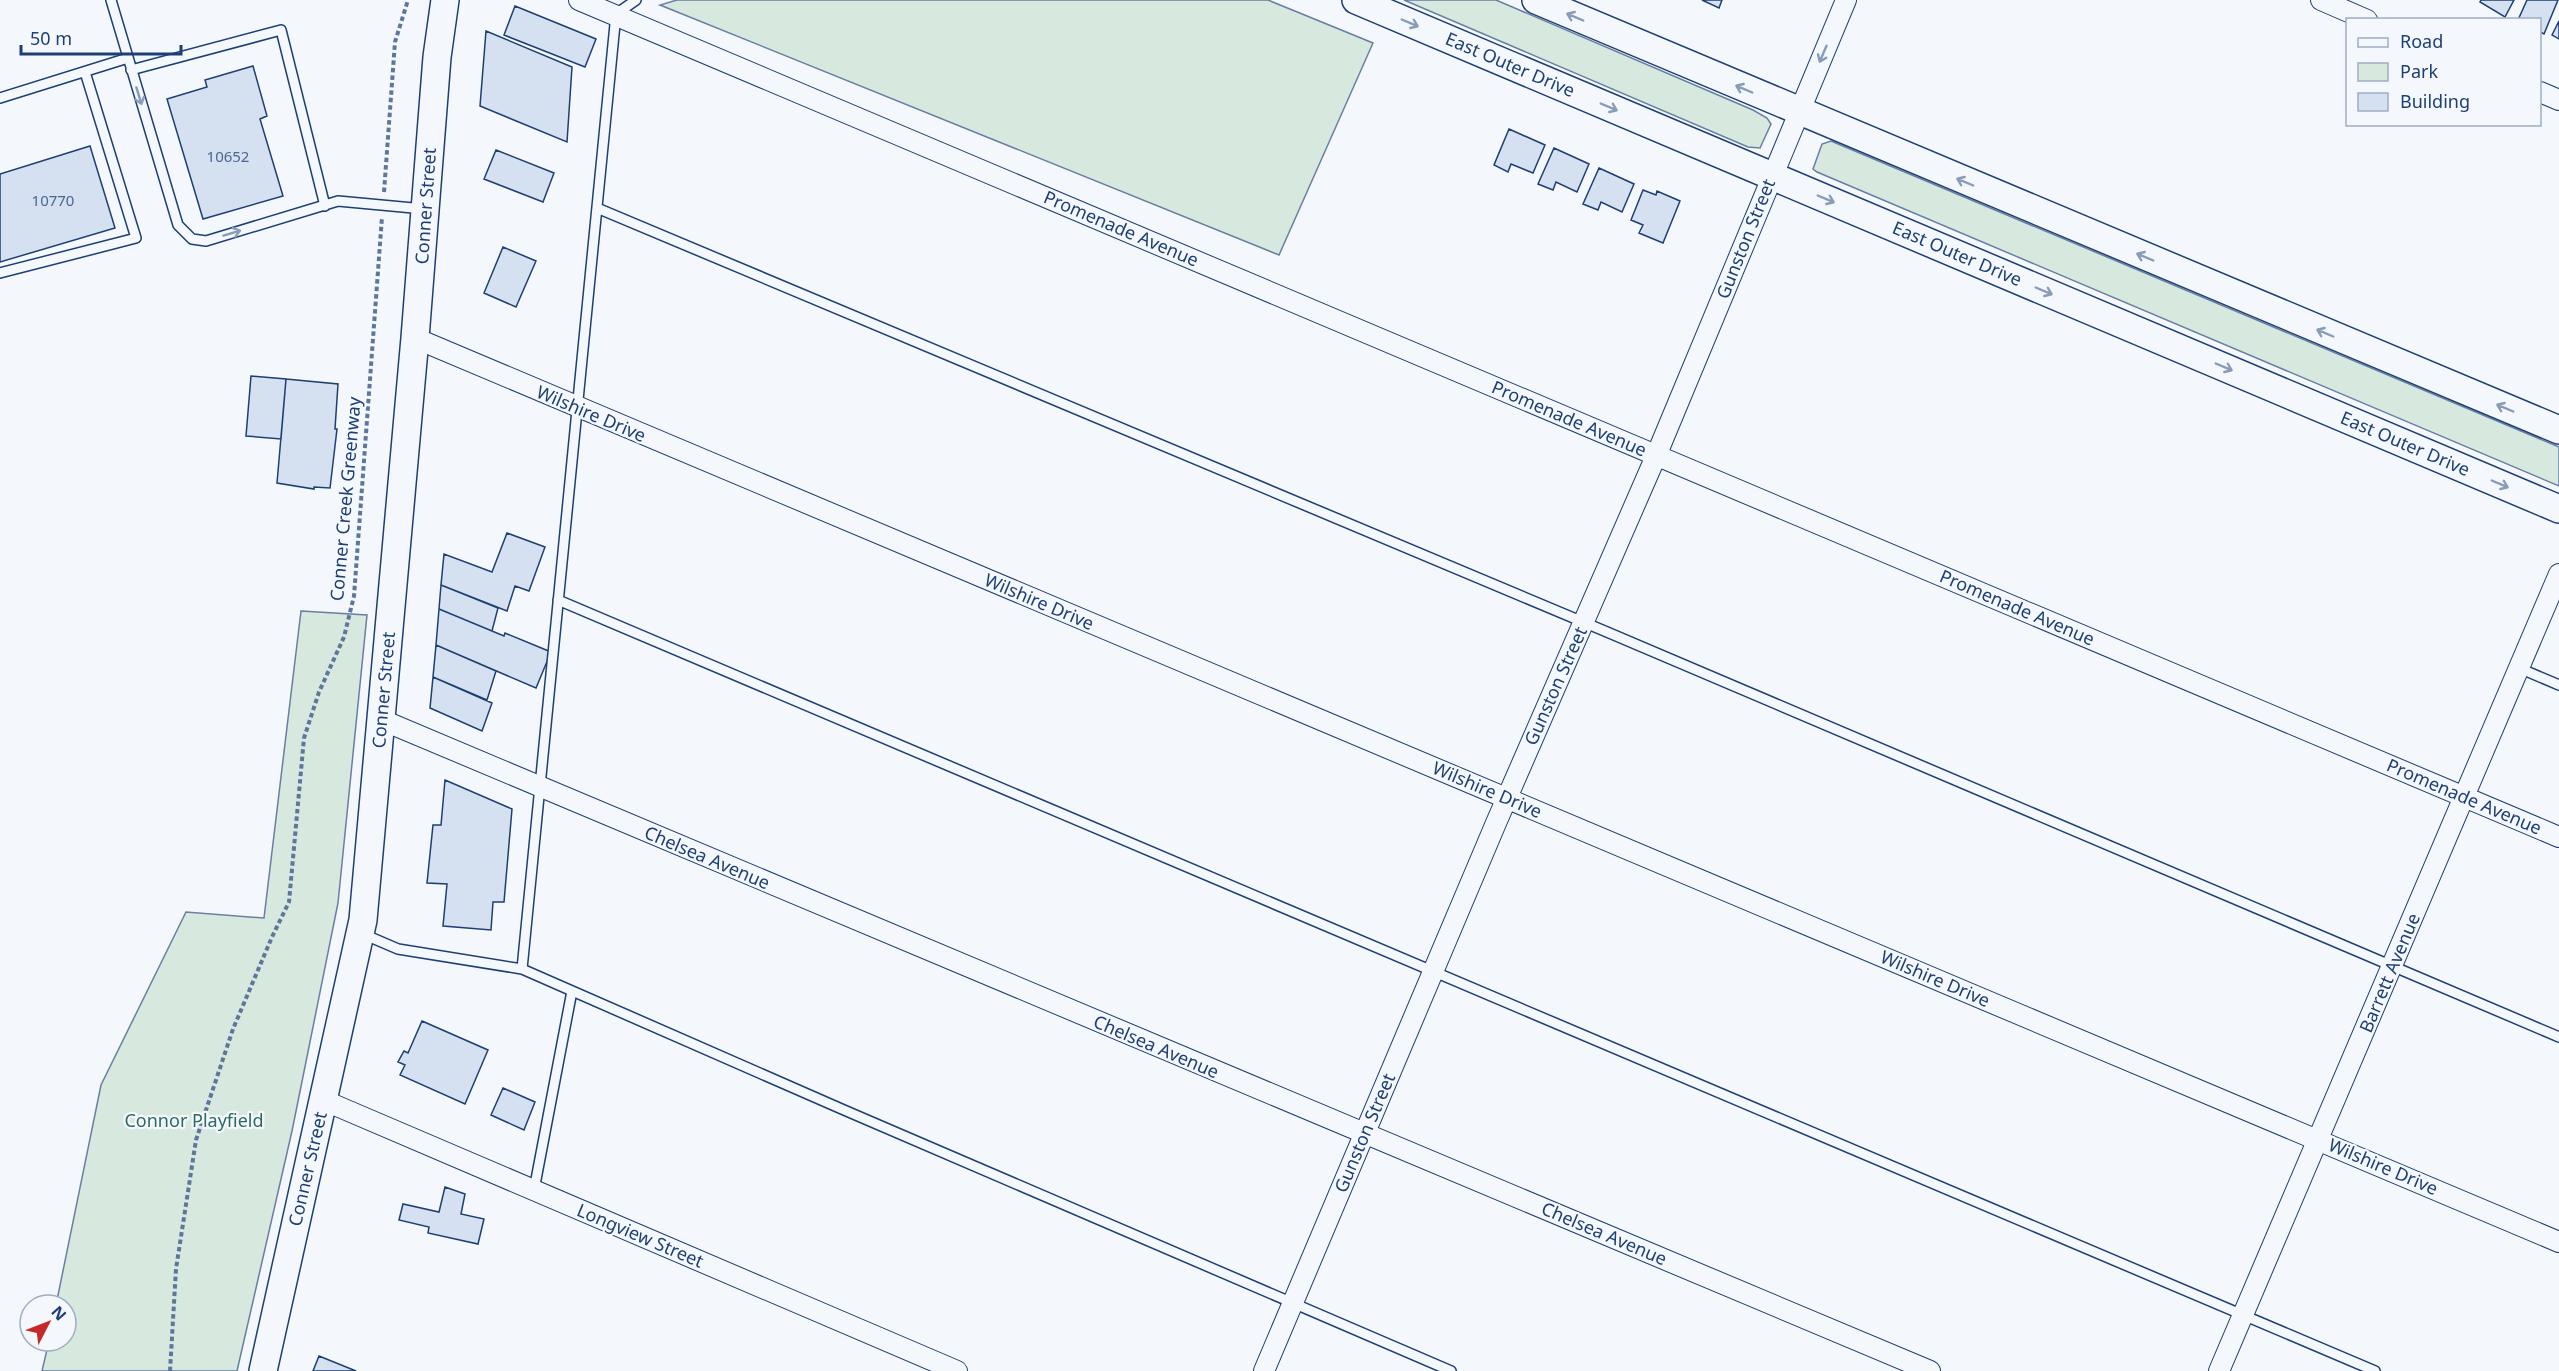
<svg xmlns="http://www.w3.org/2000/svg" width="2559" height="1371" font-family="'Noto Sans',sans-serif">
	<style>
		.green { fill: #d7e8df; stroke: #687fa3; stroke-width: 1.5 }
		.building { fill: #d5e0f0; stroke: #1d3f73; stroke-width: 1.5 }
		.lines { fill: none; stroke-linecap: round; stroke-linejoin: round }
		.lane-casing { stroke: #1d3f73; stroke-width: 12 }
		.street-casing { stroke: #1d3f73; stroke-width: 22 }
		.secondary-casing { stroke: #1d3f73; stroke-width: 30 }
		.path { stroke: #5e769c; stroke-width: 4; stroke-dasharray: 4.5 3; stroke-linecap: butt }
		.lane { stroke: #f4f7fb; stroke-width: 9 }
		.street { stroke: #f4f7fb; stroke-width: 20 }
		.secondary { stroke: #f4f7fb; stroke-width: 27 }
		.oneway { stroke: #889bb7 }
		.labels { text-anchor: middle; stroke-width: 4.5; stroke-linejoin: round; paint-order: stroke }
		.number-label { font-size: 15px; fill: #4b6792 }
		.street-label { font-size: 18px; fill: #1d3f73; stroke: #f4f7fb }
		.park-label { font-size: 18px; fill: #2c6c60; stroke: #f4f7fb }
	</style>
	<rect width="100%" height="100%" fill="#f4f7fb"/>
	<path class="green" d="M677,0H1268L1373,43L1279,255L660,5Z
		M1404,0H1496L1753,110L1767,118L1771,124L1760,148L1748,147Z
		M1831,141L2559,447V486L1817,172L1813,169L1822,144Z
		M301,611L367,615L338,903L292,1131L237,1371H42L49,1341H66V1305H56L101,1085L186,912L264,918Z"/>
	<path class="building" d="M1702,0H1722L1719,8Z
		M2481,0H2514L2505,17L2480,2Z
		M2527,0H2558L2544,34L2540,32V20H2518Z
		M515,6L596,39L585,67L504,35Z
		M2559,21V39L2552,35Z
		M486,31L572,67L567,142L480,106Z
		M253,66L267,116L260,119L283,196L203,219L167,99L207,87L205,80Z
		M1509,129L1545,145L1533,173L1511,164L1508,172L1494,165Z
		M90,146L115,228L0,262V174Z
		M1554,148L1589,164L1577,192L1556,182L1553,190L1538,184Z
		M496,150L554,173L543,202L484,179Z
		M1599,168L1634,184L1622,212L1601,202L1598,210L1583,204Z
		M1643,190L1656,195L1657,191L1680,201L1663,243L1639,233L1643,225L1631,220Z
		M503,247L536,261L516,307L484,293Z
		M251,376L286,379L281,439L246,436Z
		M286,379L338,384L335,429H337L330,488L314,487V489L277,483Z
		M507,533L545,547L529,591L515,586L507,611L441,585L444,554L492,572Z
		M441,585L498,608L492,631L439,609Z
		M439,609L504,636L505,633L551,652L536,688L436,645Z
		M436,645L496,671L487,700L433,677Z
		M433,677L492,703L482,731L430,708Z
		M445,780L512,809L504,902H493L491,930L443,926L447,884L427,883L433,825H441Z
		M422,1021L488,1050L465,1104L400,1075L405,1065L398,1062L404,1051L408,1053Z
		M503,1088L535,1102L524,1130L491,1115Z
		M445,1187L465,1194L461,1214L484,1219L478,1244L428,1233L429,1227L399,1220L403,1204L439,1212Z
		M319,1356L356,1371H313Z"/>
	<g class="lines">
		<defs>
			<path id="lane" d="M111,0L178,225L192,239L206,241L338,201L424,209
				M131,70L281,30L325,206
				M0,98L128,58
				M597,208L1607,632L2559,1037
				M0,273L136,238L85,72
				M558,600L2375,1371
				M2519,668L2559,685
				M363,934L398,949L522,969L844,1110L1451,1371
				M522,969L616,14L636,0
				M534,1190L572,991"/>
			<path id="street" d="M579,0L2559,837
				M2321,0L2367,20
				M2540,92L2559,100
				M415,338L2559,1242
				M382,720L1930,1371
				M323,1100L957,1371
				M1264,1371L1496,823L1656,456L1846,0
				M2219,1371L2559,574"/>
			<path id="secondary" d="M1356,0L2559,509
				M1536,0L2559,430
				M263,1371L363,920L415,338L437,57L445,0"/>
		</defs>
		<use href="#lane" class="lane-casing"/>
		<use href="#street" class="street-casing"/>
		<use href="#secondary" class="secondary-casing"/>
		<path class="path" d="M384,192L395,42L408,0
			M170,1371L176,1269L196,1140L233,1029L272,937L289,902L304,738L319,692L344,637L354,596L382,217"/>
		<use href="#lane" class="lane"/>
		<use href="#street" class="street"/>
		<use href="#secondary" class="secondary"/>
	</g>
	<defs><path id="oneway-shaft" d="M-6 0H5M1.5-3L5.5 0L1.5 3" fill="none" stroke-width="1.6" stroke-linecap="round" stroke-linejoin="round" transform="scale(1.5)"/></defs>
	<g class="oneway">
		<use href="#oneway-shaft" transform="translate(1575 17) rotate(-157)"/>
		<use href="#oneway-shaft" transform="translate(1410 23) rotate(23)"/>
		<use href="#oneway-shaft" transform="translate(1823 54) rotate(113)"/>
		<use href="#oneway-shaft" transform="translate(1744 89) rotate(-157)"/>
		<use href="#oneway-shaft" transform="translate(139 96) rotate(73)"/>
		<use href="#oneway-shaft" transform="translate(1609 107) rotate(23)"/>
		<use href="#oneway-shaft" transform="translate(1965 182) rotate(-157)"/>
		<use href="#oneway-shaft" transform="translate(1826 199) rotate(23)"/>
		<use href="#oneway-shaft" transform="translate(232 233) rotate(-17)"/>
		<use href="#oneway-shaft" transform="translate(2145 257) rotate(-157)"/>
		<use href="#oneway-shaft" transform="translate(2044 291) rotate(23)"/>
		<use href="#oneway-shaft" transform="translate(2325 333) rotate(-157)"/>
		<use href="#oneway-shaft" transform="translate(2224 367) rotate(23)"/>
		<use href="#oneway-shaft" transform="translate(2505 408) rotate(-157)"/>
		<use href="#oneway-shaft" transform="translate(2500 484) rotate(23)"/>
	</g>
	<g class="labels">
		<g class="number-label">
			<text x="228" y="162">10652</text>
			<text x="53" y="206">10770</text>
		</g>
		<g class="street-label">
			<text transform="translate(1510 65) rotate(23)" y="6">East Outer Drive</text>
			<text transform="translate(426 206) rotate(-86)" y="6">Conner Street</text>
			<text transform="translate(1121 229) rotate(23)" y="6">Promenade Avenue</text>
			<text transform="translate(1746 239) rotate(-68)" y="6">Gunston Street</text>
			<text transform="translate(1957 254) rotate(23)" y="6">East Outer Drive</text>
			<text transform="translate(591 414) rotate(23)" y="6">Wilshire Drive</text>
			<text transform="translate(1569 419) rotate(23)" y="6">Promenade Avenue</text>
			<text transform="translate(2405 444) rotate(23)" y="6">East Outer Drive</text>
			<text transform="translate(346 499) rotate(-85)" y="6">Conner Creek Greenway</text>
			<text transform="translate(1039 602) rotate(23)" y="6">Wilshire Drive</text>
			<text transform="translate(2017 608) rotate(23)" y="6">Promenade Avenue</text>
			<text transform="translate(1556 686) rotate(-66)" y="6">Gunston Street</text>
			<text transform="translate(384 690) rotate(-85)" y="6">Conner Street</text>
			<text transform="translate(1487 790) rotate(23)" y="6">Wilshire Drive</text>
			<text transform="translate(2464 797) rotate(23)" y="6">Promenade Avenue</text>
			<text transform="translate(707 858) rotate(23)" y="6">Chelsea Avenue</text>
			<text transform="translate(2390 973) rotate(-67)" y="6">Barrett Avenue</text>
			<text transform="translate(1935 979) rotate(23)" y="6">Wilshire Drive</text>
			<text transform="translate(1156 1047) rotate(23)" y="6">Chelsea Avenue</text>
			<text transform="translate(1365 1133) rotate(-67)" y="6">Gunston Street</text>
			<text transform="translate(2383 1167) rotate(23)" y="6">Wilshire Drive</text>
			<text transform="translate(308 1169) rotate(-77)" y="6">Conner Street</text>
			<text transform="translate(1604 1234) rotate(23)" y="6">Chelsea Avenue</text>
			<text transform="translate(640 1236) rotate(23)" y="6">Longview Street</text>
		</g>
		<g class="park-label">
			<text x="194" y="1127">Connor Playfield</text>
		</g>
	</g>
	<rect x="2346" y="18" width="195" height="108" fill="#f4f7fb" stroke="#9eadc5" stroke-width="1.5"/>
	<rect x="2358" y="38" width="30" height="9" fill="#f4f7fb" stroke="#9eadc5" stroke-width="1.5"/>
	<text x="2400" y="48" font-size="18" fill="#1d3f73">Road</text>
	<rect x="2358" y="63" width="30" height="18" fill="#d7e8df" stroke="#9eadc5" stroke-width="1.5"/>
	<text x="2400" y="78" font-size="18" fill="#1d3f73">Park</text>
	<rect x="2358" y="93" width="30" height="18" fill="#d5e0f0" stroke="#9eadc5" stroke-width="1.5"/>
	<text x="2400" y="108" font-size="18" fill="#1d3f73">Building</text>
	<g transform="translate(48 1323) rotate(48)"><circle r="28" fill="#f4f7fb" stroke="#9eadc5" stroke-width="1.5"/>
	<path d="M0-4.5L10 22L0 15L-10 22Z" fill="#c62828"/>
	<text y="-9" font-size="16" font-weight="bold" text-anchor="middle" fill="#1d3f73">N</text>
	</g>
	<path d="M21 45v9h160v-9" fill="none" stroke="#1d3f73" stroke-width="3"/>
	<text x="30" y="45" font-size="18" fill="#1d3f73" stroke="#f4f7fb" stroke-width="4.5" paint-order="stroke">50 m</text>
</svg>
